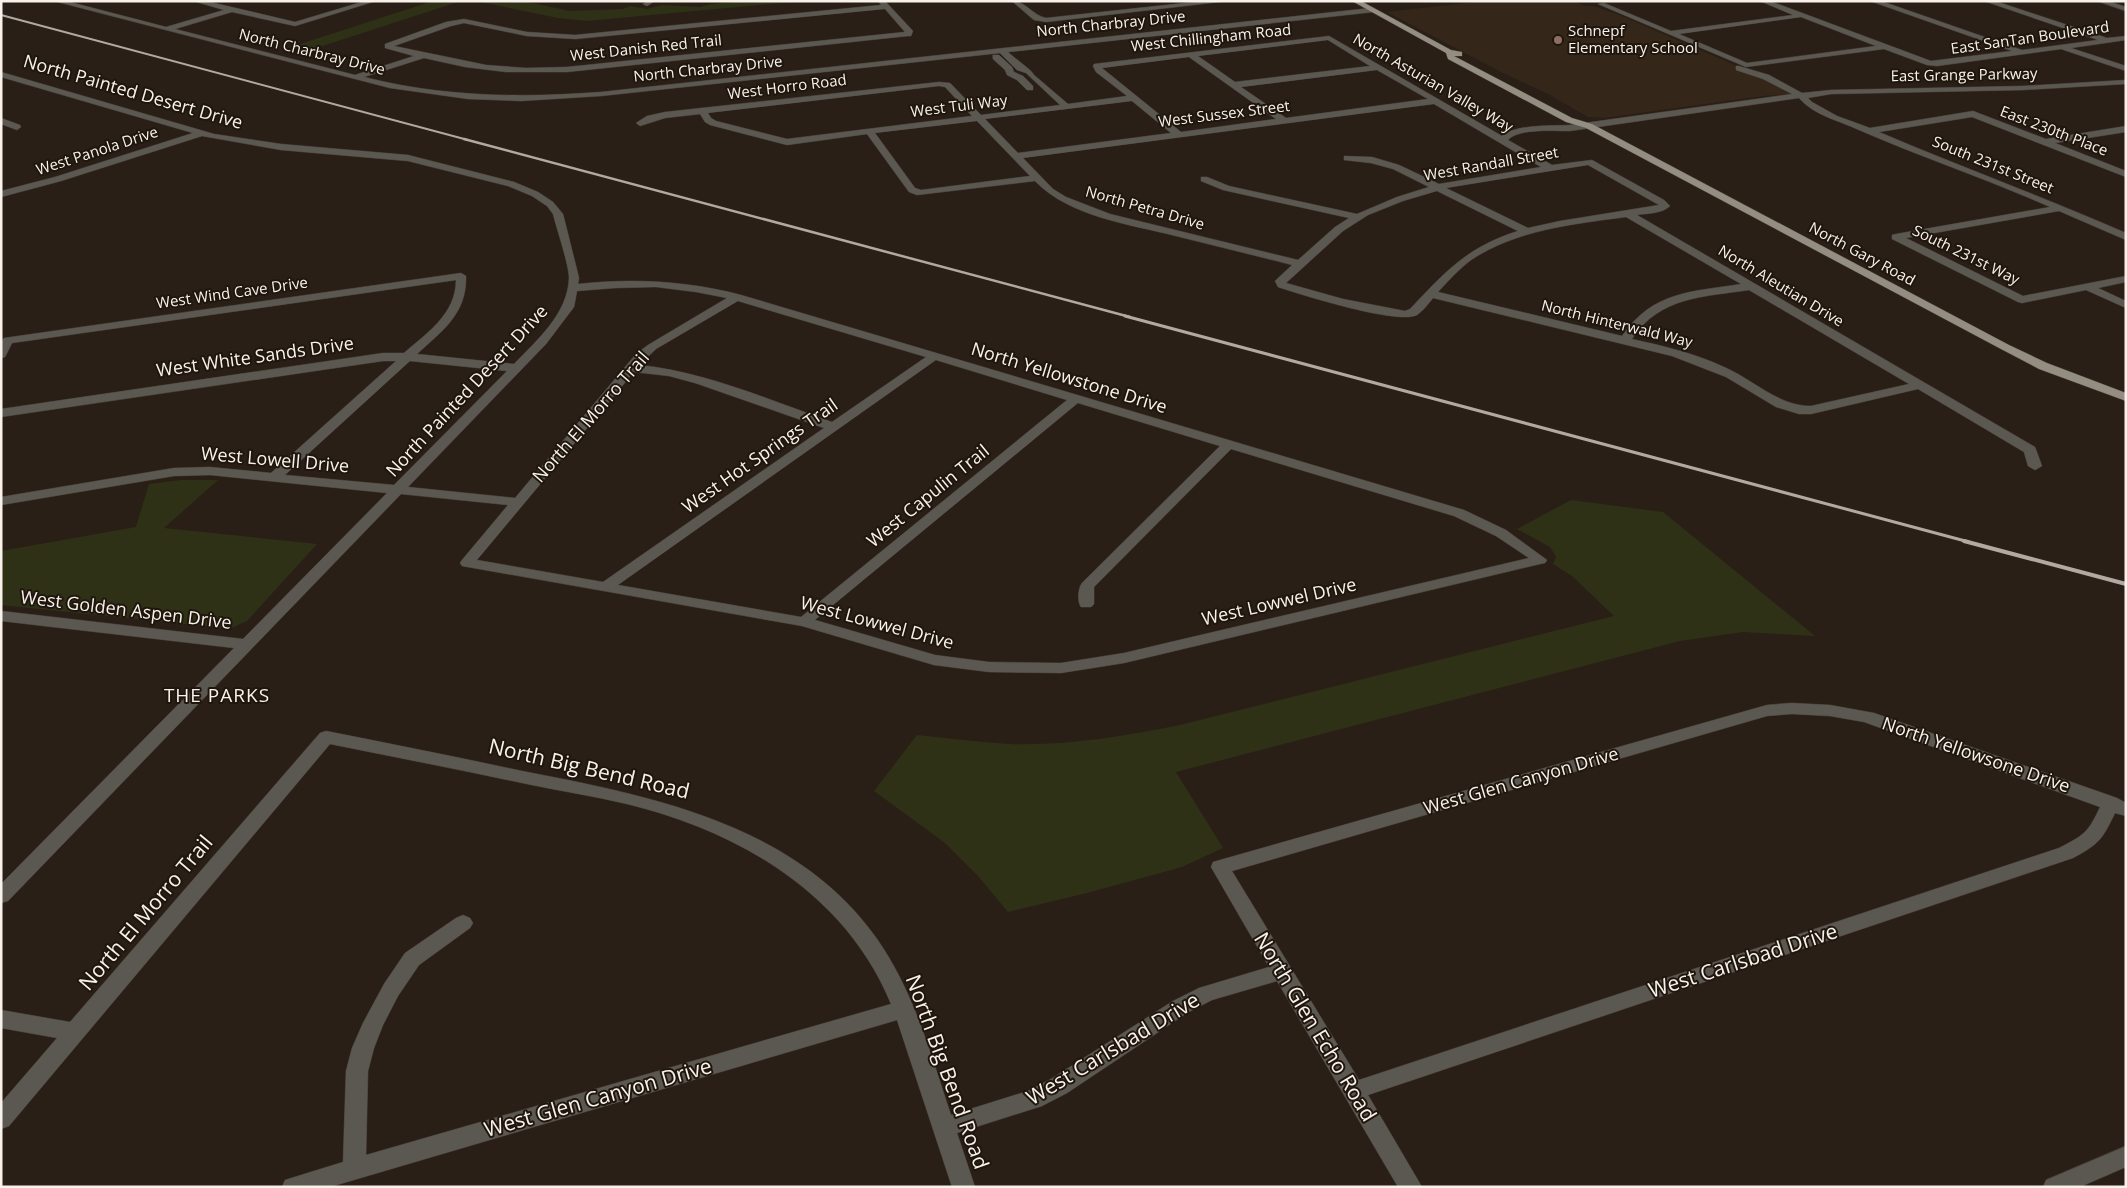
<svg xmlns="http://www.w3.org/2000/svg" width="2127" height="1188" font-family="'Open Sans',sans-serif">
	<style>
		.built { fill: #342618 }
		.green { fill: #2f3117 }
		.lines { fill: none; stroke-linecap: round; stroke-linejoin: round }
		.minor-casing { stroke: #463d34; stroke-width: 1 }
		.major-casing { stroke: #463d34; stroke-width: 1 }
		.minor { fill: #5b5852; fill-rule: evenodd }
		.major { fill: #948e82; fill-rule: evenodd }
		.rail-far3 { stroke: #b1a9a2; stroke-width: 2 }
		.rail-far2 { stroke: #b1a9a2; stroke-width: 2.5 }
		.rail-far1 { stroke: #b1a9a2; stroke-width: 3 }
		.rail { stroke: #b1a9a2; stroke-width: 4 }
		.education-dot { fill: #8d6e63; stroke: #1f160d; stroke-width: 2 }
		.labels { text-anchor: middle; stroke-width: 4; stroke-linejoin: round; paint-order: stroke }
		.far-street-label { font-size: 15px; fill: #f8f2eb; stroke: #1f160d }
		.far-poi-label { font-size: 15px; fill: #f8f2eb; stroke: #1f160d; text-anchor: start }
		.street-label { font-size: 18px; fill: #f8f2eb; stroke: #1f160d }
		.neighbourhood-label { font-size: 19px; letter-spacing: 1px; fill: #f8f2eb; stroke: #1f160d }
		.near-street-label { font-size: 21px; fill: #f8f2eb; stroke: #1f160d }
	</style>
	<rect width="100%" height="100%" fill="#291f16"/>
	<path class="built" d="M1483,1H1574L1584,6H1593L1617,14L1735,65L1771,76L1803,93L1763,96L1604,118L1588,117L1548,94L1501,72L1387,12Z"/>
	<path class="green" d="M433,1H461L307,51L291,47Z
		M476,1H523L570,11L623,9L630,6L647,9L662,5L701,7C716,0 782,1 803,1L587,21L558,18Z
		M181,480H218L164,528L317,544L247,621L231,628H223L1,605V551L136,527L149,484Z
		M1571,500L1663,512L1815,636L1743,632L1680,641L1176,772L1223,848L1182,867L1087,893L1008,912L978,876L945,843L874,791L917,735C948,738 978,742 1009,744C1067,746 1124,736 1180,725L1614,616L1572,576L1553,564L1556,557L1550,547L1517,529Z"/>
	<g class="lines">
		<defs>
			<path id="minor" d="M54,1H66L166,27L224,10L193,1H206L295,22L365,1H376L295,26L232,12L175,29L355,75L414,56L385,48V44L446,22L464,19L527,32L575,35L881,5L878,1H885L913,31L911,36H908L567,72H506L465,67L424,58L364,77C442,97 521,98 601,92L1371,8H1374V12L1008,52C1014,58 1032,70 1034,75L1068,104L1127,96L1096,72L1093,66L1094,64L1329,36L1502,136C1515,124 1553,126 1570,125L1792,94L1763,79L1736,70V66H1739L1769,75L1802,93L1831,90L2023,86L2126,80V84L2023,90L1831,94L1808,98L1812,102L1837,116L1870,128L1973,111L2046,139L2126,126V132L2055,143L2126,171V177L1972,117L1879,132C1961,167 2044,197 2126,233V240L2059,211L1906,238L2023,296L2126,276V282L2098,288L2126,301V308L2086,290L2022,303L2018,302L1892,239V235L1896,234L2050,207C1987,179 1921,157 1859,130C1838,120 1815,116 1799,98L1570,131C1554,131 1519,128 1508,140L1552,165L1592,160L1664,200L1670,206C1662,214 1648,213 1637,215L2035,447L2042,466L2035,470L2028,466L2024,452L1918,389L1811,414H1799L1776,407L1726,377L1672,356L1433,298C1429,303 1423,311 1417,315C1398,325 1302,295 1278,287L1275,281L1292,265C1254,255 1215,246 1176,236C1129,224 1070,217 1035,181L917,195L909,192L867,134L787,145L710,125L705,122L700,114L665,118L640,126L636,123L647,116L665,112L939,82L950,83L981,115L1060,105L1026,73L1017,70L1000,53L601,96L521,101L468,99L390,88ZM885,9L905,32L567,67L526,68L486,65L394,46L451,26L464,23L527,36L575,39ZM1328,40L1370,66L1235,82L1198,56ZM1189,57L1276,119L1181,132L1102,68ZM1377,70L1428,99L1286,118L1241,87ZM939,86L945,87L972,116L787,139L716,121L711,118L708,113ZM1132,101L1171,133L1018,153L985,119ZM1434,104L1541,167L1439,184L1399,165L1372,157L1344,156V160L1371,163L1393,169L1429,187L1397,197L1357,214L1229,186L1207,177H1201V181L1223,190L1349,218L1335,227L1298,260L1110,214L1066,197L1053,189L1023,158ZM977,121L1030,176L921,190L915,188L875,133ZM1588,165L1659,205L1560,221L1528,228L1446,188ZM1437,191L1518,231C1467,247 1445,272 1410,309L1405,311L1343,299L1286,283L1343,231L1368,215L1403,201ZM1626,217L1741,284C1691,292 1653,291 1622,336L1438,292C1448,281 1459,269 1471,260C1516,230 1573,224 1626,217ZM1749,290L1909,384L1811,406C1778,406 1754,380 1724,367C1694,353 1663,346 1632,339C1660,296 1704,297 1749,290Z
				M647,1H655L647,6L643,4Z
				M1012,1C1026,1 1032,15 1046,18L1203,1H1228L1046,22L1034,20Z
				M1760,1H1770L1931,61L2012,51L1870,1H1881L2022,50L2098,40L1984,1H1995L2107,38L2126,36V40L2071,48L2126,66V71L2061,49L1937,66L1927,65L1884,49L1746,67L1598,4L1604,3L1671,31L1793,15ZM1801,17L1876,46L1747,63L1679,34Z
				M2097,1H2108L2126,7V11Z
				M993,55H999L1012,67L1014,72L1023,76L1033,86V90H1027L1017,80L1007,75L1005,70L993,59Z
				M1,72L214,134L281,144L408,155L514,182L538,192L553,202L563,214L579,278L578,284C634,278 687,281 741,295L1464,510L1506,530L1547,560L1545,563L1540,564L1124,663L1061,673L989,672L934,665L802,626L462,566L460,563L462,560L508,505L401,494L8,901L1,903V884L234,648L1,621V611L243,639L387,493L210,475L174,476L1,505V497L174,468L210,467L271,473L396,361H383L1,417V409L383,353H404C427,333 456,314 456,280L12,343L5,357L1,358V342L4,338L461,273L466,276C467,314 442,331 417,354L514,364C536,341 568,314 569,278C569,265 557,230 553,214L547,206L532,196L508,186L408,161L281,150L202,136L61,181L1,197V191L55,177L193,133L1,77ZM656,287L696,292L727,298L648,345L636,354L515,498L408,487L546,344L574,307L577,291L615,288ZM738,301L926,357L832,422C769,400 706,372 639,365L656,349ZM936,360L1067,400L801,617L618,585ZM410,361L507,371L394,485L285,475ZM634,372L669,376L695,383L824,428L603,582L477,560ZM1078,403L1220,446L1082,583C1078,588 1077,602 1081,607H1091L1094,604V587L1231,449L1454,516L1496,536L1529,558L1124,653L1061,663L989,662L935,655L815,620Z
				M1,118L20,125L21,127L17,130L1,124Z
				M1792,703L1830,705L1874,713L2117,798L2126,803V816L2115,813C2102,840 2099,844 2073,858L1368,1095L1422,1187H1398L1277,981L1212,1000L1187,1013L1067,1093L1042,1106L957,1133L975,1187H952L897,1020L330,1187H282L285,1180L343,1162L346,1071L352,1048L363,1023L384,984L405,953L456,918L463,915L470,918L473,923L470,928L419,965L398,996L383,1025L374,1048L368,1071L366,1155L891,1004C846,894 739,831 627,804C594,796 560,791 527,784C461,770 395,757 330,744L9,1126L1,1129V1103L57,1038L1,1028V1010L70,1022L320,733L326,731C391,744 457,757 522,771C651,796 796,824 877,939C914,992 931,1055 951,1115L1028,1091L1051,1079L1173,1001L1199,988L1269,967L1211,867L1213,862L1767,705ZM1792,714L1830,716L1864,722L2100,807C2088,833 2084,835 2059,848L1359,1080L1232,871L1767,716Z
				M2126,1146V1167L2080,1187H2043L2046,1180Z"/>
			<path id="major" d="M1352,1H1361L1451,50L1462,52V56H1454L1572,118L1592,124L2009,345L2047,363L2126,393V401L2039,369L2001,349L1586,128L1566,122L1448,59L1446,53Z"/>
		</defs>
		<use href="#minor" class="minor-casing"/>
		<use href="#major" class="major-casing"/>
		<use href="#minor" class="minor"/>
		<use href="#major" class="major"/>
		<path class="rail-far3" d="M1,15L468,140"/>
		<path class="rail-far2" d="M464,139L1130,317"/>
		<path class="rail-far1" d="M1125,316L1969,542"/>
		<path class="rail" d="M1964,541L2126,584"/>
	</g>
	<circle class="education-dot" cx="1558" cy="40" r="5"/>
	<g class="labels">
		<g class="far-street-label">
			<text transform="translate(1111 24) rotate(-6)" y="5">North Charbray Drive</text>
			<text transform="translate(1211 38) rotate(-6)" y="5">West Chillingham Road</text>
			<text transform="translate(2030 38) rotate(-8)" y="5">East SanTan Boulevard</text>
			<text transform="translate(646 48) rotate(-6)" y="5">West Danish Red Trail</text>
			<text transform="translate(312 52) rotate(14)" y="5">North Charbray Drive</text>
			<text transform="translate(708 69) rotate(-6)" y="5">North Charbray Drive</text>
			<text transform="translate(1964 75) rotate(-1)" y="5">East Grange Parkway</text>
			<text transform="translate(1433 83) rotate(30)" y="5">North Asturian Valley Way</text>
			<text transform="translate(787 87) rotate(-7)" y="5">West Horro Road</text>
			<text transform="translate(959 106) rotate(-7)" y="5">West Tuli Way</text>
			<text transform="translate(1224 114) rotate(-7)" y="5">West Sussex Street</text>
			<text transform="translate(2054 131) rotate(21)" y="5">East 230th Place</text>
			<text transform="translate(97 151) rotate(-18)" y="5">West Panola Drive</text>
			<text transform="translate(1491 164) rotate(-10)" y="5">West Randall Street</text>
			<text transform="translate(1993 165) rotate(22)" y="5">South 231st Street</text>
			<text transform="translate(1145 208) rotate(16)" y="5">North Petra Drive</text>
			<text transform="translate(1862 254) rotate(28)" y="5">North Gary Road</text>
			<text transform="translate(1966 255) rotate(26)" y="5">South 231st Way</text>
			<text transform="translate(1781 286) rotate(31)" y="5">North Aleutian Drive</text>
			<text transform="translate(232 293) rotate(-8)" y="5">West Wind Cave Drive</text>
			<text transform="translate(1617 324) rotate(14)" y="5">North Hinterwald Way</text>
		</g>
		<g class="far-poi-label">
			<text x="1568" y="36">Schnepf<tspan x="1568" dy="17">Elementary School</tspan></text>
		</g>
		<g class="street-label">
			<text transform="translate(133 92) rotate(16)" y="6">North Painted Desert Drive</text>
			<text transform="translate(255 357) rotate(-8)" y="6">West White Sands Drive</text>
			<text transform="translate(1069 378) rotate(17)" y="6">North Yellowstone Drive</text>
			<text transform="translate(467 391) rotate(-47)" y="6">North Painted Desert Drive</text>
			<text transform="translate(591 417) rotate(-49)" y="6">North El Morro Trail</text>
			<text transform="translate(760 456) rotate(-35)" y="6">West Hot Springs Trail</text>
			<text transform="translate(275 460) rotate(5)" y="6">West Lowell Drive</text>
			<text transform="translate(928 496) rotate(-39)" y="6">West Capulin Trail</text>
			<text transform="translate(1279 602) rotate(-13)" y="6">West Lowwel Drive</text>
			<text transform="translate(126 610) rotate(7)" y="6">West Golden Aspen Drive</text>
			<text transform="translate(877 623) rotate(15)" y="6">West Lowwel Drive</text>
			<text transform="translate(1976 755) rotate(19)" y="6">North Yellowsone Drive</text>
			<text transform="translate(1521 781) rotate(-16)" y="6">West Glen Canyon Drive</text>
		</g>
		<g class="neighbourhood-label">
			<text x="217" y="702">THE PARKS</text>
		</g>
		<g class="near-street-label">
			<text transform="translate(589 769) rotate(13)" y="7">North Big Bend Road</text>
			<text transform="translate(146 913) rotate(-50)" y="7">North El Morro Trail</text>
			<text transform="translate(1743 961) rotate(-18)" y="7">West Carlsbad Drive</text>
			<text transform="translate(1315 1027) rotate(59)" y="7">North Glen Echo Road</text>
			<text transform="translate(1113 1049) rotate(-31)" y="7">West Carlsbad Drive</text>
			<text transform="translate(947 1072) rotate(70)" y="7">North Big Bend Road</text>
			<text transform="translate(598 1098) rotate(-16)" y="7">West Glen Canyon Drive</text>
		</g>
	</g>
	<rect width="2127" height="1188" fill="none" stroke="#f8f2eb" stroke-width="5"/>
</svg>
